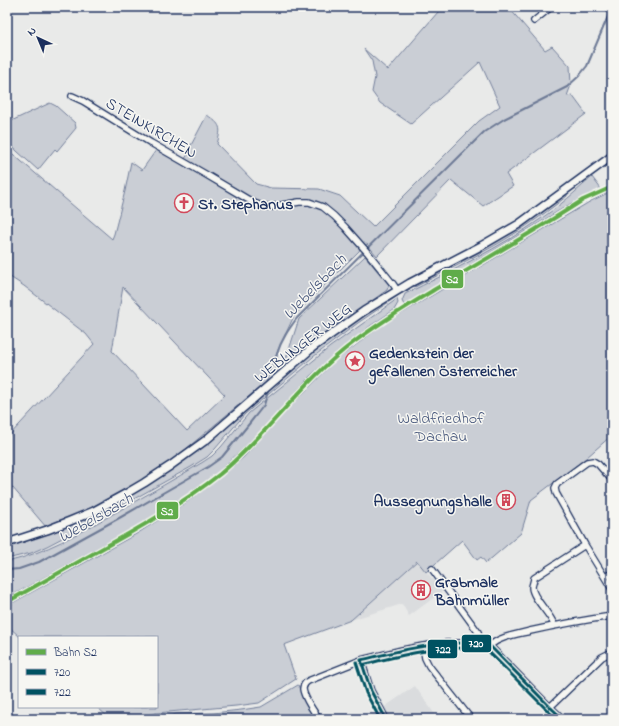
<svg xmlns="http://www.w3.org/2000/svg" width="619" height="726" font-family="'Indie Flower',sans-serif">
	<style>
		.built { fill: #dadcde }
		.green { fill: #caced5; stroke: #727e9a; fill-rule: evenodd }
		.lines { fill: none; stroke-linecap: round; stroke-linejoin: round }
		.stream { stroke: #6c7995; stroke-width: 2 }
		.minor-casing { stroke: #1b2f5e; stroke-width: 8 }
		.tertiary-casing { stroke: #1b2f5e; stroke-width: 10 }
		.minor { stroke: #f6f6f2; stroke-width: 5.5 }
		.tertiary { stroke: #f6f6f2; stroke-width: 7 }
		.bus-1-casing { stroke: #f6f6f2; stroke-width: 6 }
		.bus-2-casing { stroke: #f6f6f2; stroke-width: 6 }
		.bus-1 { stroke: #005262; stroke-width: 3 }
		.bus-2 { stroke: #005262; stroke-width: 3 }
		.rail-1-casing { stroke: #f6f6f2; stroke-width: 7 }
		.rail-1 { stroke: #60ac4a; stroke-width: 4 }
		.labels { text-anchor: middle; stroke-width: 3; stroke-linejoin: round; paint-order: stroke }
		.street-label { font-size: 16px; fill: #1b2f5e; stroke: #f6f6f2 }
		.poi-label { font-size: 16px; font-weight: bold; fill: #1b2f5e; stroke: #f6f6f2; text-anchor: start }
		.park-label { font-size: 16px; fill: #47577c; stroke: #f6f6f2 }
		.water-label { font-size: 17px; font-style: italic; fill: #44547a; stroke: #f6f6f2 }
		.line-badge { stroke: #f6f6f2; stroke-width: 1.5 }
		.badge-label { font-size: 11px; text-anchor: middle; font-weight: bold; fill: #fff }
	</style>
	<rect width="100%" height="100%" fill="#e9eae9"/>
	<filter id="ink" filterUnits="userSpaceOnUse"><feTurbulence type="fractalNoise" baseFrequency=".025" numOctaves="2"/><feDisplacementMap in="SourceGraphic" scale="8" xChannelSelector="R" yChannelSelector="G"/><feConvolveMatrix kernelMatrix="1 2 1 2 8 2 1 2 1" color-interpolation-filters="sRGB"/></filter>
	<g filter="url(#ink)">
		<path class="built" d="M417,561L443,591L409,616L402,604L351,620Z
			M415,686L438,719H367Z"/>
		<path class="green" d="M444,7H483L487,9H510L545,50L552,46L570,66L571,85L567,96L572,95L586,114L506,174L513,186L483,206L451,180L377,256L367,244L361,247L359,251L294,316L278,350L266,382L161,470L125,491L92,508L68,519L46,527L7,481V438L94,344L86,334L24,286L7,275V149L112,239L114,234L125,191L131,162L142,170L159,146L184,160L189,153V149L207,115C221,125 222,127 217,144L256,184L271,188L319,189L340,196L373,227L479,121L500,106L480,62L411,124L380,103L372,92L375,77L372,61L364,49L388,70L438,12ZM123,287L225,395L187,431L112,351Z
			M50,103L56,106L75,123L76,128L57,151L55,149L38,170L7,142V123Z
			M592,177L601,189L589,194L570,204L404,305L402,301L405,294C452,271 499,248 542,218C560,206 576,191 592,177Z
			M612,191V435L586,458L531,500L521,533L486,563L481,557L477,560L462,540L426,572L417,561L351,620L284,645L296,679L259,703L236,706L157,713L126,719H110L97,707H157V637H20L7,625V606L138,533L187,502L209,486L244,457L283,414L336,360L384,324L591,201Z
			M567,194V196C541,217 513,236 483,252C461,264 438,275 415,287L414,285L531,220Z
			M365,256L389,285L387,290L310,345L283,368L299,319Z
			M409,288L410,289L399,295L358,323L313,357L245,414L215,449L207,457L191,467L91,523L47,546L31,553L7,559V546L145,486L319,347L357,320Z
			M397,299L398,303L394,310L370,326L339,350L310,376L261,431L217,473L190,494L135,527L7,598V562C45,553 79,533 113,514C143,497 173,480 203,462L212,456L221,447L249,413L330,347Z
			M298,685L312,715L306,719H147L177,714L213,713L241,710L261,707Z"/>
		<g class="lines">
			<path class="stream" d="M273,378C276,370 275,362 277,354C281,340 289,329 297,318L484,132L504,119L567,87L579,76L587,66L612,7
				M7,570L19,569L39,562L121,517L208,467L222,457L249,424L264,405L269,388"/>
			<defs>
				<path id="minor" d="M534,21L551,7
					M72,96L83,101L151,143L205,174L254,203L262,206L271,207L299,202H309L323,207L334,216L345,227L368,253L393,284L397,290
					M612,480L598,464L593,461L587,462L557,484L555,488L556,493L585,545L612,589
					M432,569L478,632L480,643
					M605,577L612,573
					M554,625C551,614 532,598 532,587C532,585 534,581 534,578L585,545
					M423,646L425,658L429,666L471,719
					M490,646C498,637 518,634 530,631C557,625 584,620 612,616
					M361,660L371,691L386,719
					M550,707L602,657L612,652
					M319,719C314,712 304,697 303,689C303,686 305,683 308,681L361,660L402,650L423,646L447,643H480L490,646L550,707L563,719"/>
				<path id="tertiary" d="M7,543L47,530L70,521L94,511L127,493L144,483L170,466L206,440L312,348L364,311L410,283L481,246L519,224L612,156"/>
			</defs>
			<use href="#minor" class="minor-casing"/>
			<use href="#tertiary" class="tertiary-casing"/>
			<use href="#minor" class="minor"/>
			<use href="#tertiary" class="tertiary"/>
			<defs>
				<path id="bus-1" d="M361,660C395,652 428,643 462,643C472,643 480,643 490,646L550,707L563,719
					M361,660L371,691L386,719"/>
				<path id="bus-2" d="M356,662L366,693L380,719
					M362,665C395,657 428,648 463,648C472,648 479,648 487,650L556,719"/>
			</defs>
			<use href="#bus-1" class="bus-1-casing"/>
			<use href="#bus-2" class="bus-2-casing"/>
			<use href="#bus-1" class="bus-1"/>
			<use href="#bus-2" class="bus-2"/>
			<defs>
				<path id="rail-1" d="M7,602C42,582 77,563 112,543C150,522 186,501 220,474C268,434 303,380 354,342C380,322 409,305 437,288C486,259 535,231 583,200L612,187"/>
			</defs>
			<use href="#rail-1" class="rail-1-casing"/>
			<use href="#rail-1" class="rail-1"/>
		</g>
	</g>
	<defs>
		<symbol id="church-ring" viewBox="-11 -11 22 22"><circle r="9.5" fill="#f6f6f2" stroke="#d1495b" stroke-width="1.5"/><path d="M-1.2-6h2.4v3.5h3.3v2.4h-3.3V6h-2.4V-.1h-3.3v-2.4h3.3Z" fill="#d1495b"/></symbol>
		<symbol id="sight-ring" viewBox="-11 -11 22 22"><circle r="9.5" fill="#f6f6f2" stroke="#d1495b" stroke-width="1.5"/><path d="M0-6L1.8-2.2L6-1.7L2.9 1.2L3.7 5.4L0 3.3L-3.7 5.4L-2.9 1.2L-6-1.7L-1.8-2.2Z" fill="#d1495b"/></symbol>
		<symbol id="building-ring" viewBox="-11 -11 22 22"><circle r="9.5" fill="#f6f6f2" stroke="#d1495b" stroke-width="1.5"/><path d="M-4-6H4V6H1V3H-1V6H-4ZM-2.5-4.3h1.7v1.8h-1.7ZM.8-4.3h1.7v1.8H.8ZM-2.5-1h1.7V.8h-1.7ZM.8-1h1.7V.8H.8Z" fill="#d1495b"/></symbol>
	</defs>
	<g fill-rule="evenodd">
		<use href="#church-ring" x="173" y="192" width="22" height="22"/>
		<use href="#sight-ring" x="344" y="350" width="22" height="22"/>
		<use href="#building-ring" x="495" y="489" width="22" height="22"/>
		<use href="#building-ring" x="410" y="579" width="22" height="22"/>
	</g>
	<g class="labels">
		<g class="street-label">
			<text transform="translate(152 127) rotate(31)" y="6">STEINKIRCHEN</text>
			<text transform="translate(302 342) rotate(-38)" y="6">WEBLINGER WEG</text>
		</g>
		<g class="poi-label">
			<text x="198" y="209">St. Stephanus</text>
			<text x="369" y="358">Gedenkstein der<tspan x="369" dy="18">gefallenen Österreicher</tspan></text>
			<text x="492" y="506" text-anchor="end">Aussegnungshalle</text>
			<text x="435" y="587">Grabmale<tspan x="435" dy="18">Bahnmüller</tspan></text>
		</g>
		<g class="park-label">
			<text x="441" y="423">Waldfriedhof<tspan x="441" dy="18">Dachau</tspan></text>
		</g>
		<g class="water-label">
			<text transform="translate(314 286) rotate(-46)" y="6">Webelsbach</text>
			<text transform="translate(95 517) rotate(-30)" y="6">Webelsbach</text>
		</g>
	</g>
	<g class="line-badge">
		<rect x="441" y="269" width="23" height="20" rx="4" fill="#60ac4a"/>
		<rect x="156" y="501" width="23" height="19" rx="4" fill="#60ac4a"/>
		<rect x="461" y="634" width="31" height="19" rx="4" fill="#005262"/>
		<rect x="427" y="639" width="31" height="20" rx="4" fill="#005262"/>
	</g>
	<g class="badge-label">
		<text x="452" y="283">S2</text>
		<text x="167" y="515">S2</text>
		<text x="476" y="647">720</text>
		<text x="443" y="653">722</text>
	</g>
	<rect width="619" height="726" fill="none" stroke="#f6f6f2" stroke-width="24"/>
	<rect x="12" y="12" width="595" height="702" fill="none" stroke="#1b2f5e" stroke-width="1.5" filter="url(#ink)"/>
	<rect x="18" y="636" width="140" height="72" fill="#f6f6f2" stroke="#9ea6b7"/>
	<rect x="26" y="649" width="20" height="6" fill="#60ac4a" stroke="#9ea6b7"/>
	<text x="54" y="656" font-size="12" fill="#1b2f5e">Bahn S2</text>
	<rect x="26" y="669" width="20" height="6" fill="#005262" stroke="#9ea6b7"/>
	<text x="54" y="676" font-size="12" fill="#1b2f5e">720</text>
	<rect x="26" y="689" width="20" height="6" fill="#005262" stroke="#9ea6b7"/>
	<text x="54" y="696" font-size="12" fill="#1b2f5e">722</text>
	<g transform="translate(38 38) rotate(316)" stroke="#f6f6f2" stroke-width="3" paint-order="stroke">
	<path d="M0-3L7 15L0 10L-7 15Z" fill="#1b2f5e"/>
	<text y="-6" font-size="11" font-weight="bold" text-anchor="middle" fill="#1b2f5e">N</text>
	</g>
</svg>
